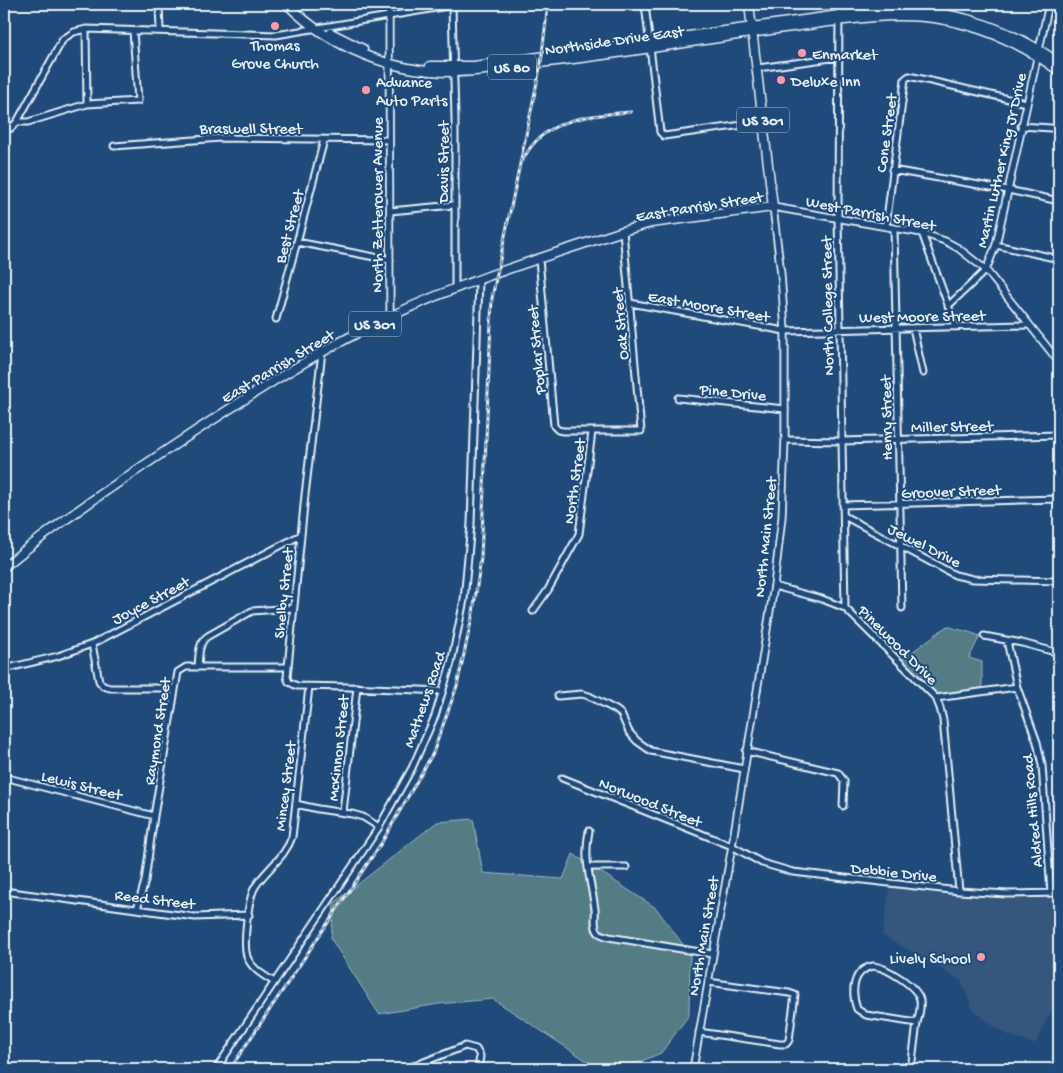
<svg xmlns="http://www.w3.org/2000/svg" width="1063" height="1073" font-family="'Gochi Hand',sans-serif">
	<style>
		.built { fill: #34567d }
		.green { fill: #537c84; stroke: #9eb6be }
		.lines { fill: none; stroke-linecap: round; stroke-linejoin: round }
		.minor-casing { stroke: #e8f1f8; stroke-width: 9 }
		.tertiary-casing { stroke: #e8f1f8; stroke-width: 9 }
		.primary-casing { stroke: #e8f1f8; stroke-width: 11 }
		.minor { stroke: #1f4a7a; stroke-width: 5 }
		.tertiary { stroke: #1f4a7a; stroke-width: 5.5 }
		.primary { stroke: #1f4a7a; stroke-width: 8 }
		.rail-casing { stroke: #e8f1f8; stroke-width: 3 }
		.rail { stroke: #1f4a7a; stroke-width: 1; stroke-dasharray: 4; stroke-linecap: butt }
		.poi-dot { fill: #ff9aa2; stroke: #1f4a7a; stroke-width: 2 }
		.labels { text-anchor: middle; stroke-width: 4; stroke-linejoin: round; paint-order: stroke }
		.shield { fill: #1f4a7a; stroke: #acbfd2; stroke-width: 1 }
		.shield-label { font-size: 15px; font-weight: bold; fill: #e8f1f8 }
		.street-label { font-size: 16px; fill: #e8f1f8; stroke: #1f4a7a }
		.poi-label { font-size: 16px; fill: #e8f1f8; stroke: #1f4a7a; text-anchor: start }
	</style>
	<rect width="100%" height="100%" fill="#1f4a7a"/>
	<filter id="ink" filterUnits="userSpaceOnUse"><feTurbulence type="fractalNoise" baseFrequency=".02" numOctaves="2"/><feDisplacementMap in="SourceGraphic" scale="10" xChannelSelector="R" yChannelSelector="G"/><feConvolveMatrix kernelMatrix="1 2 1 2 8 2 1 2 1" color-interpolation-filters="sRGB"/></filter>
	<g filter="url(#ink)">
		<path class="built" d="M890,886L993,895L1056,893L1058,931H1059V996L1035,1044L1008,1035L983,1019L972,1008L961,981L882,935Z"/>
		<path class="green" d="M947,626C958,630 969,631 980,636L969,658L982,662V689L936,697L900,661Z
			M473,819L483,873L563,879L573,854L656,908L690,954L689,1015L661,1053L623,1069H599L493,999L439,1004L379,1014L331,939L334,903L437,822Z"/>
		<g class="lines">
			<defs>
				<path id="minor" d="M159,4L160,31
					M645,4L660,132L664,136L764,122
					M839,4L838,217L845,608
					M452,5L455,119V288
					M1048,8H1059
					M86,29L87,104
					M758,68L839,57
					M17,122H28L87,104L138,101L133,31
					M1021,126L1051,128L1059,130
					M4,131L11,128L17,122L63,39L74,32L86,29L276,35L460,4
					M114,146L221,138L389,140
					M892,170L1008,190L1059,201
					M390,211L454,205
					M886,226L905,79L909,76L1026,103
					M894,228L902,608
					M922,233L956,327
					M297,242L390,260
					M996,245L1059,259
					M539,259L554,426L558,430L563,431H641L623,231
					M630,303L785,331L1029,325
					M948,306L986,270
					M276,319L297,242L324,140
					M913,328L923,373
					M322,352L305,495L287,677L289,682L297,686L348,687L443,691
					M678,398L785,409
					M785,440L841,441L1059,435
					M843,505L1059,499
					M844,516L955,575L973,579L1059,581
					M774,586L822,599L845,608L936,698L940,708L943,720L959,891
					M533,611L548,590L579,534L592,432
					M984,636L1022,643L1059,653
					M1007,641L1017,687L1037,742L1042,765L1051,893
					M92,644L99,681L103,686L110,688H175
					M198,667C199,657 198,642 208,636L252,611L293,608
					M4,669L58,656L92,644L301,535
					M558,696L582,694L589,696L616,710L621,714L629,732L637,741L651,751L744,769
					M936,698L1017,687
					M746,751L838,773L844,781L843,806
					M4,777L154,816
					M562,778L732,846L762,863L793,872L959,891L1007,894L1059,893
					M296,804L318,809L352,814L363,817L379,827
					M343,812L357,687
					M589,831C583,861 591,880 595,909C596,916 593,926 598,932C601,935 606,936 609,937L712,954
					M588,867H626
					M4,891L195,917L249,915
					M137,909L145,881L154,816L178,672L186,667H286
					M873,966C886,967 917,986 920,1000C921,1007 919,1016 917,1023L866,1015L857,1009C851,992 852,970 873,966Z
					M274,982C265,976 253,970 248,959C242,947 248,899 255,887C266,869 285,858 292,837L309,687
					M699,1032L780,1044H786L789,1040L795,995L789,993L708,982
					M216,1069L379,827L412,768L435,716L451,663L464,600L471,524L479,280
					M406,1069L465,1046L476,1049L480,1056L478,1069
					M911,1069L917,1023"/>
				<path id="tertiary" d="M389,4L390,317
					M986,270L996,245L1049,4
					M693,1069L732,846L774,586L782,517L785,440V331L781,274L773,207L922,233L945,241L958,248L986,270L1059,362"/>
				<path id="primary" d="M287,4C331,48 393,73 455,72C481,72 506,67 531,64C619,55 705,39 792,27C839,21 887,12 934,18C979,25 1023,44 1059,71
					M331,33L363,49
					M430,66H474L839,15C861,13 883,10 905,10C960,11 1015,31 1059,63
					M4,567C61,520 123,479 185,438C252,394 316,352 389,317C464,281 544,257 623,231L651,223L773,207L749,4"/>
			</defs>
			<use href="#minor" class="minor-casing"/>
			<use href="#tertiary" class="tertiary-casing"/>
			<use href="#primary" class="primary-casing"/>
			<use href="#minor" class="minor"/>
			<use href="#tertiary" class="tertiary"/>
			<use href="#primary" class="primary"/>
			<defs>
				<path id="rail" d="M523,160C543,117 590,116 631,112
					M230,1069L382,842L433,753L457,686L473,613L481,558L492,298L541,63L548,4"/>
			</defs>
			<use href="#rail" class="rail-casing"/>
			<use href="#rail" class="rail"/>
		</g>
	</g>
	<g class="poi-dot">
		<circle cx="275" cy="26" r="5"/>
		<circle cx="802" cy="53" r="5"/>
		<circle cx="781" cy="80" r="5"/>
		<circle cx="366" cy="90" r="5"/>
		<circle cx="981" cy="957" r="5"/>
	</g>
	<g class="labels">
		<g class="shield">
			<rect x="488" y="54.5" width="48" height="25" rx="4"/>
			<rect x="737" y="107.5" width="52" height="25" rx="4"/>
			<rect x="349" y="311.5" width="52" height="25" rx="4"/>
		</g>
		<g class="shield-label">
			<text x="512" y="72">US 80</text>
			<text x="763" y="125">US 301</text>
			<text x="375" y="329">US 301</text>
		</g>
		<g class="street-label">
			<text transform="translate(614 39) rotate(-8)" y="6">Northside Drive East</text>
			<text x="251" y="133">Braswell Street</text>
			<text transform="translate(885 133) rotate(-82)" y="6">Cone Street</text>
			<text transform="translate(1000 160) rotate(-77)" y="6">Martin Luther King Jr Drive</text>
			<text transform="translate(442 162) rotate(-90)" y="6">Davis Street</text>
			<text transform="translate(376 205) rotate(-90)" y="6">North Zetterower Avenue</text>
			<text transform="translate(699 205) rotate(-9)" y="6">East Parrish Street</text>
			<text transform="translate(871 212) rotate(11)" y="6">West Parrish Street</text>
			<text transform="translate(288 226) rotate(-75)" y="6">Best Street</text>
			<text transform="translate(709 305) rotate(10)" y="6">East Moore Street</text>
			<text transform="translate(826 306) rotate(-91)" y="6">North College Street</text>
			<text transform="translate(922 315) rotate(-1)" y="6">West Moore Street</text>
			<text transform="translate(619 324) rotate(-95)" y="6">Oak Street</text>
			<text transform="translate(535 350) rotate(-95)" y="6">Poplar Street</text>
			<text transform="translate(277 365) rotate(-31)" y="6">East Parrish Street</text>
			<text transform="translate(733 391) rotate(6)" y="6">Pine Drive</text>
			<text transform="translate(885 418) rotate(-91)" y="6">Henry Street</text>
			<text transform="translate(952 425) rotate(-1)" y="6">Miller Street</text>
			<text transform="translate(573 481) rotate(-82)" y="6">North Street</text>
			<text transform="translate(951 490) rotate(-2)" y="6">Groover Street</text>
			<text transform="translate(764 537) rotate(-84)" y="6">North Main Street</text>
			<text transform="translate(925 544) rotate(27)" y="6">Jewel Drive</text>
			<text transform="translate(282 593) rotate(-84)" y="6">Shelby Street</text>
			<text transform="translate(150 599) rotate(-28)" y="6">Joyce Street</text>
			<text transform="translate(899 644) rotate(45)" y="6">Pinewood Drive</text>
			<text transform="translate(423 699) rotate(-71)" y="6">Mathews Road</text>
			<text transform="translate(156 731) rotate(-81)" y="6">Raymond Street</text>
			<text transform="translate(337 748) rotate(-84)" y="6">McKinnon Street</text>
			<text transform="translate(82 784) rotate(14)" y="6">Lewis Street</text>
			<text transform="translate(284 786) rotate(-83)" y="6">Mincey Street</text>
			<text transform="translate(651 801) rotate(22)" y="6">Norwood Street</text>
			<text transform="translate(1031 811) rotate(-95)" y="6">Aldred Hills Road</text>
			<text transform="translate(894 871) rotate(6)" y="6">Debbie Drive</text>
			<text transform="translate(155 898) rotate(7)" y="6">Reed Street</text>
			<text transform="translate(702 936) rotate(-80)" y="6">North Main Street</text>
		</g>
		<g class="poi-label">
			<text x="275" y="50" text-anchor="middle">Thomas<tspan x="275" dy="18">Grove Church</tspan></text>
			<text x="812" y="59">Enmarket</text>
			<text x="791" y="86">Deluxe Inn</text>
			<text x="376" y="87">Advance<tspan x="376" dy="18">Auto Parts</tspan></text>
			<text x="971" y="963" text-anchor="end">Lively School</text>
		</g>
	</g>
	<rect width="1063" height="1073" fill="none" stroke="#1f4a7a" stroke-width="20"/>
	<rect x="10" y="10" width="1043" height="1053" fill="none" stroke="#e8f1f8" stroke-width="2" filter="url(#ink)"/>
</svg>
